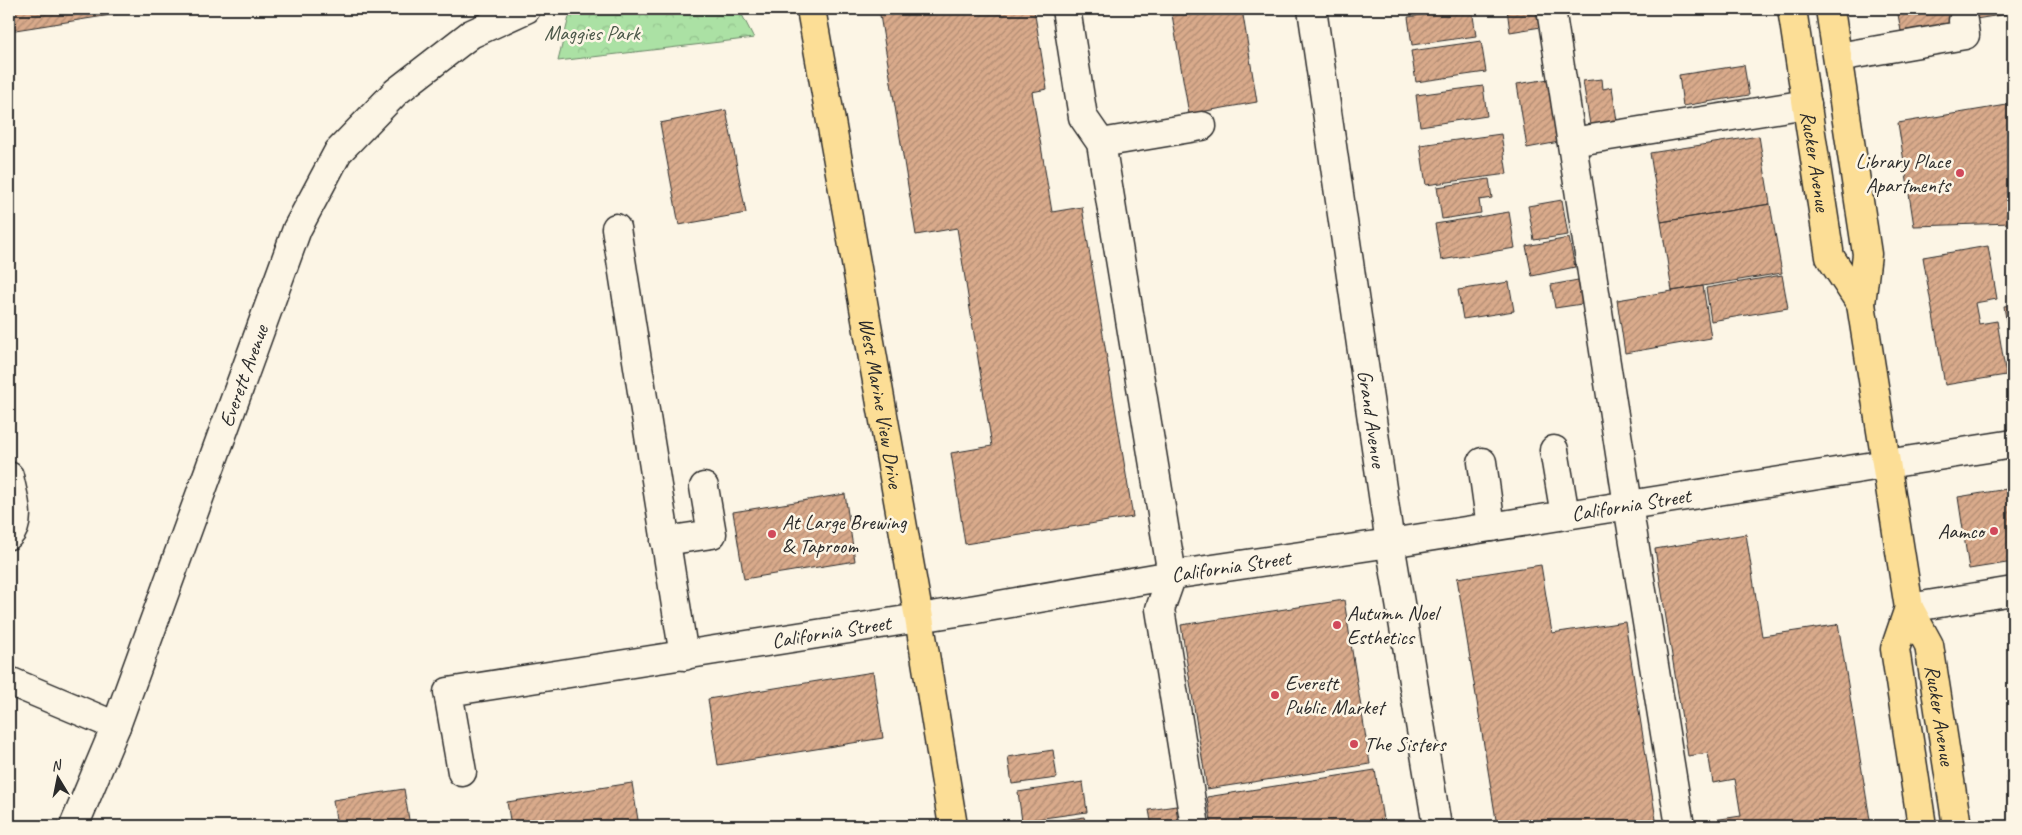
<svg xmlns="http://www.w3.org/2000/svg" width="2022" height="835" font-family="Caveat,sans-serif">
	<style>
		.park { fill: url(#park-crowns); stroke: #6b8668 }
		.building { fill: url(#building-hatch); stroke: #2b2b2b }
		.lines { fill: none; stroke-linecap: round; stroke-linejoin: round }
		.minor-casing { stroke: #2b2b2b; stroke-width: 31 }
		.major-casing { stroke: #2b2b2b; stroke-width: 31 }
		.minor { stroke: #fcf5e5; stroke-width: 28 }
		.major { stroke: #fcde96; stroke-width: 28 }
		.poi-dot { fill: #d1495b; stroke: #fcf5e5; stroke-width: 2 }
		.labels { text-anchor: middle; stroke-width: 5; stroke-linejoin: round; paint-order: stroke }
		.park-label { font-size: 21px; fill: #4b5849; stroke: #fcf5e5 }
		.street-label { font-size: 21px; fill: #2b2b2b; stroke: #fcf5e5 }
		.poi-label { font-size: 21px; fill: #2b2b2b; stroke: #fcf5e5; text-anchor: start }
	</style>
	<defs>
		<pattern id="park-crowns" width="20" height="18" patternUnits="userSpaceOnUse" patternTransform="scale(1.25)"><rect width="20" height="18" fill="#abe1a4"/><path d="M2 6a3 3 0 1 1 6 0M12 15a3 3 0 1 1 6 0" fill="none" stroke="#93c18d"/></pattern>
		<pattern id="building-hatch" width="6" height="6" patternUnits="userSpaceOnUse" patternTransform="scale(1.25)"><rect width="6" height="6" fill="#d9aa8b"/><path d="M-1 1l2-2M0 6l6-6M5 7l2-2" fill="none" stroke="#b08b72"/></pattern>
	</defs>
	<rect width="100%" height="100%" fill="#fcf5e5"/>
	<filter id="ink" filterUnits="userSpaceOnUse"><feTurbulence type="fractalNoise" baseFrequency=".02" numOctaves="2"/><feDisplacementMap in="SourceGraphic" scale="10" xChannelSelector="R" yChannelSelector="G"/><feConvolveMatrix kernelMatrix="1 2 1 2 8 2 1 2 1" color-interpolation-filters="sRGB"/></filter>
	<g filter="url(#ink)">
		<path class="park" d="M586,9H739L754,38L558,61L569,17Z"/>
		<path class="building" d="M9,9H149L9,31Z
			M879,9H1034L1047,89L1032,92L1052,212L1082,207L1133,517L965,544L951,453L992,446L957,228L916,235Z
			M1171,9H1242L1257,102L1189,114Z
			M1403,9H1434L1404,14Z
			M1459,9H1472L1476,36L1412,45L1408,17Z
			M1507,9H1538L1541,27L1510,32Z
			M1897,9H2013V13L1901,31Z
			M1481,41L1486,72L1416,82L1411,51Z
			M1744,65L1749,95L1683,106L1679,75Z
			M1549,79L1559,142L1527,148L1517,84Z
			M1602,79L1603,89L1612,87L1617,121L1590,125L1583,81Z
			M1483,86L1487,116L1420,126L1416,95Z
			M2013,104V223L1914,226L1898,123Z
			M726,110L746,213L679,225L660,123Z
			M1501,134L1507,174L1426,185L1420,145Z
			M1759,136L1770,204L1661,222L1650,153Z
			M1489,179L1492,198L1479,200L1481,213L1442,219L1437,187Z
			M1562,200L1568,235L1534,240L1528,206Z
			M1770,204L1782,273L1672,291L1661,222Z
			M1509,212L1515,248L1441,260L1435,224Z
			M1569,238L1575,267L1532,276L1526,246Z
			M1988,246L1997,299L1975,303L1979,324L1997,321L2006,375L1945,385L1923,257Z
			M1782,275L1788,308L1711,321L1706,288Z
			M1578,280L1582,304L1555,308L1551,285Z
			M1509,282L1514,311L1463,319L1458,290Z
			M1703,286L1711,338L1625,353L1617,300Z
			M2013,305V365L2004,306Z
			M2013,488V562L1969,569L1958,497Z
			M845,494L855,561L744,579L733,512Z
			M1746,534L1762,636L1836,625L1838,623L1871,826H1700V822L1741,816L1735,779L1713,783L1708,753L1688,756L1655,549Z
			M1541,565L1552,633L1625,622L1657,826H1497L1457,578Z
			M1344,600L1370,764L1207,789L1181,625Z
			M873,672L883,738L718,765L708,699Z
			M1053,750L1057,778L1012,784L1008,757Z
			M1375,770L1384,826H1212L1207,797Z
			M2013,774V825L2006,776Z
			M1083,782L1087,812L1022,821L1018,792Z
			M632,783L639,826H511L507,802Z
			M404,789L410,826H337L333,800Z
			M1176,806L1178,822L1152,826L1149,810Z
			M1084,817L1086,826H1024Z"/>
		<g class="lines">
			<defs>
				<g id="minor">
					<path d="M1066,9L1083,117L1101,143L1172,575L1160,609L1195,826"/>
					<path id="s1" d="M1312,9L1390,543L1437,826"/>
					<path d="M1551,9L1628,505L1680,826"/>
					<path d="M1838,57L1965,35L1963,21"/>
					<path d="M1572,142L1807,104"/>
					<path d="M1101,143L1202,126"/>
					<path d="M616,228L684,656"/>
					<path d="M1554,450L1565,515"/>
					<path d="M1482,462L1491,527"/>
					<path d="M9,476C12,493 23,521 9,535"/>
					<path d="M665,541L712,534L704,487"/>
					<path d="M1909,608L2013,591"/>
					<path d="M9,681L116,726"/>
					<path id="s2" d="M462,772L448,692L976,609L1172,575L1390,543L2013,444"/>
					<path id="s3" d="M74,826L116,726L297,229L338,152L396,92L471,34L526,9"/>
				</g>
				<g id="major">
					<path id="s4" d="M811,9L919,618L953,826"/>
					<path id="s5" d="M1792,9L1830,257L1861,304"/>
					<path id="s6" d="M1830,9L1867,254L1861,304L1909,608L1929,645L1957,826"/>
					<path d="M1909,608L1895,649L1922,826"/>
				</g>
			</defs>
			<use href="#minor" class="minor-casing"/>
			<use href="#major" class="major-casing"/>
			<use href="#minor" class="minor"/>
			<use href="#major" class="major"/>
		</g>
	</g>
	<g class="poi-dot">
		<circle cx="1960" cy="173" r="5"/>
		<circle cx="1994" cy="531" r="5"/>
		<circle cx="772" cy="534" r="5"/>
		<circle cx="1337" cy="625" r="5"/>
		<circle cx="1275" cy="695" r="5"/>
		<circle cx="1354" cy="744" r="5"/>
	</g>
	<g class="labels">
		<g class="park-label">
			<text x="592" y="40">Maggies Park</text>
		</g>
		<g class="street-label">
			<text dy="7" stroke="none"><textPath href="#s5" startOffset="154">Rucker Avenue</textPath></text>
			<text dy="7" stroke="none"><textPath href="#s3" startOffset="481">Everett Avenue</textPath></text>
			<text dy="7" stroke="none"><textPath href="#s4" startOffset="400">West Marine View Drive</textPath></text>
			<text dy="7" stroke="none"><textPath href="#s1" startOffset="414">Grand Avenue</textPath></text>
			<text dy="7" stroke="none"><textPath href="#s2" startOffset="1279">California Street</textPath></text>
			<text dy="7" stroke="none"><textPath href="#s2" startOffset="874">California Street</textPath></text>
			<text dy="7" stroke="none"><textPath href="#s2" startOffset="469">California Street</textPath></text>
			<text dy="7" stroke="none"><textPath href="#s6" startOffset="719">Rucker Avenue</textPath></text>
		</g>
		<g class="poi-label">
			<text x="1950" y="168" text-anchor="end">Library Place<tspan x="1950" dy="24">Apartments</tspan></text>
			<text x="782" y="529">At Large Brewing<tspan x="782" dy="24">&amp; Taproom</tspan></text>
			<text x="1984" y="538" text-anchor="end">Aamco</text>
			<text x="1347" y="620">Autumn Noel<tspan x="1347" dy="24">Esthetics</tspan></text>
			<text x="1285" y="690">Everett<tspan x="1285" dy="24">Public Market</tspan></text>
			<text x="1364" y="751">The Sisters</text>
		</g>
	</g>
	<rect width="2022" height="835" fill="none" stroke="#fcf5e5" stroke-width="30"/>
	<rect x="15" y="15" width="1992" height="805" fill="none" stroke="#2b2b2b" stroke-width="2" filter="url(#ink)"/>
	<g transform="translate(58 778) rotate(350)" stroke="#fcf5e5" stroke-width="4" paint-order="stroke">
	<path d="M0-4L9 19L0 12L-9 19Z" fill="#2b2b2b"/>
	<text y="-8" font-size="14" font-weight="bold" text-anchor="middle" fill="#2b2b2b">N</text>
	</g>
</svg>
